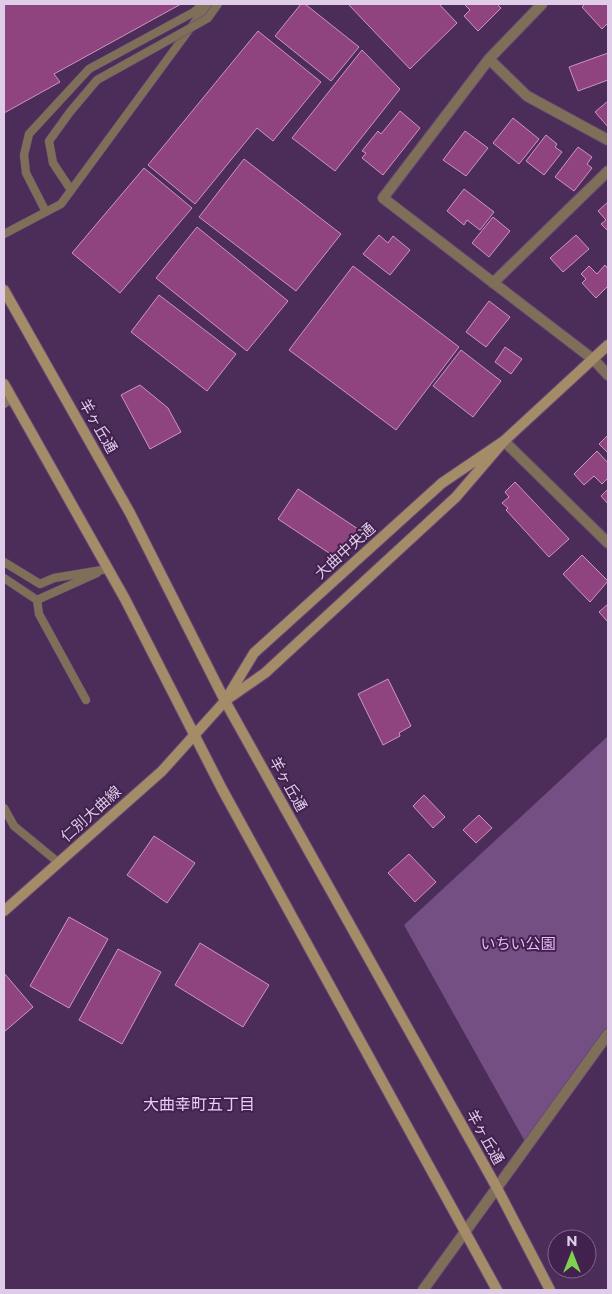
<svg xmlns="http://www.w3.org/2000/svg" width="612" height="1294" font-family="Montserrat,'Noto Sans JP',sans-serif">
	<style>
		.green { fill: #744f84 }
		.building { fill: #8f437f; stroke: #cd96bf }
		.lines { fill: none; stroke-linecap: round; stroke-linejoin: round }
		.service-casing { stroke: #664973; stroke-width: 9 }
		.minor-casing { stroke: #664973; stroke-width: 12 }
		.secondary-casing { stroke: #664973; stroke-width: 12 }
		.service { stroke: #7f6f59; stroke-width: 8 }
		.minor { stroke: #7f6f59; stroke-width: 10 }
		.secondary { stroke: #a58c68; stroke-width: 10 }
		.service-bridge-casing { stroke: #664973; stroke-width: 9; stroke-linecap: butt }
		.service-bridge { stroke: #7f6f59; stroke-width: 8 }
		.labels { text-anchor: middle; stroke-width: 4; stroke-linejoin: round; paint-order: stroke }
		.street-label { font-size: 15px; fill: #dfcce8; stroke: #42214e }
		.park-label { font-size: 15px; fill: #e8bdfa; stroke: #42214e }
		.neighbourhood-label { font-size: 16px; fill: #ebccf8; stroke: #42214e }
	</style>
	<rect width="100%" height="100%" fill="#4c2c59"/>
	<path class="green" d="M608,736V1034L528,1147L404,925Z"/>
	<path class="building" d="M4,4H181L54,74L60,82L4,113Z
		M301,4H305L359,47L331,81L275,36Z
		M348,4H439L457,23L410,69Z
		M464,4H497L501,8L478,31L464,16L470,10Z
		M585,4H608V23L602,29L582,7Z
		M258,31L321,82L273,141L257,128L195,204L148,165Z
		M362,50L400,89L335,171L292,138Z
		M608,53V80L578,91L569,67Z
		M608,101V127L595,112Z
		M400,111L420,128L383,175L362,158L366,153L362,151L378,131L381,134Z
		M513,118L539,139L519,164L493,143Z
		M465,131L488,148L466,176L443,160Z
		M546,135L557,144L555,147L562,152L544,175L526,161Z
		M578,147L592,157L587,164L592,168L574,191L555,177Z
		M244,159L341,234L296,291L199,217Z
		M144,168L192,208L120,293L72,253Z
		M464,189L494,212L480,230L467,220L464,225L447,211Z
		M608,202V231L601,224L606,220L598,211Z
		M493,217L510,231L489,257L472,243Z
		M197,227L288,301L247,351L156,278Z
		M379,235L388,243L393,236L410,250L390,275L363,254Z
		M576,235L589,249L563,272L550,258Z
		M605,265L608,269V286L596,298L582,283L586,279L581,274L589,266L597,274Z
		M353,266L459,347L396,430L289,350Z
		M159,295L236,354L207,391L131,332Z
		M489,301L510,317L486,347L466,332Z
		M505,347L522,359L511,374L495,362Z
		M461,350L501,381L473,417L433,386Z
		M140,385L168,408L181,432L150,449L121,395Z
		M608,435V453L599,444Z
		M597,451L608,463V478L602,484L594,476L584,485L574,474Z
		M515,482L569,539L549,557L506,510L508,508L502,503L509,497L505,492Z
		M298,489L358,529L338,559L278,519Z
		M608,489V504L601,496Z
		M582,555L608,581L590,602L563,574Z
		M608,604V622L599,612Z
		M388,679L411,726L399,733L400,736L383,745L358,694Z
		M424,795L445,817L433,828L413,806Z
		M479,815L492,828L476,843L463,830Z
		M154,836L195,863L167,903L127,875Z
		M409,854L436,882L415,902L388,873Z
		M69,917L108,939L69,1008L30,986Z
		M200,943L269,985L243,1027L175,985Z
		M118,949L161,972L122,1044L79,1020Z
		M4,973L33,1007L4,1032Z"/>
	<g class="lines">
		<defs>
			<path id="service" d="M70,112L49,141L53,163L71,190
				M46,212L26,173L24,155L29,134L89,69L194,12L203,4
				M4,234L61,204L208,4
				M4,404L12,398
				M4,562L40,584L54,578L108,569
				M4,578L37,600
				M37,600L39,614L86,700
				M37,600L97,573
				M4,808L14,826L59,863"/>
			<path id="minor" d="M542,4L489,59L383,198L594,360L608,375
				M489,59L527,96L608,140
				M493,283L608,171
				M504,441L608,543
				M423,1290L608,1034"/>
			<path id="secondary" d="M4,290L130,513L225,701L497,1188L550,1290
				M4,384L125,599L222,789L497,1290
				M229,698L265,673L456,497L504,441L608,345
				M4,911L162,771L225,701L254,653L442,483L504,441"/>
		</defs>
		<use href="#service" class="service-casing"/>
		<use href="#minor" class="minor-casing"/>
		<use href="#secondary" class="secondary-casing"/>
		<use href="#service" class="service"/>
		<use href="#minor" class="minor"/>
		<use href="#secondary" class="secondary"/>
		<defs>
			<path id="service-bridge" d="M70,112L97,80L201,22L208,18L218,4"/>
		</defs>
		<use href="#service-bridge" class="service-bridge-casing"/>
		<use href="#service-bridge" class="service-bridge"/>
	</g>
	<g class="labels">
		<g class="street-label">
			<text transform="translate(98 426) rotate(60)" y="5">羊ヶ丘通</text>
			<text transform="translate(345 551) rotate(-42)" y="5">大曲中央通</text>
			<text transform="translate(288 784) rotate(61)" y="5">羊ヶ丘通</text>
			<text transform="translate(91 814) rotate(-42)" y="5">仁別大曲線</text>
			<text transform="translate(485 1137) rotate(61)" y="5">羊ヶ丘通</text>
		</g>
		<g class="park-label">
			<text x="518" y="949">いちい公園</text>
		</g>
		<g class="neighbourhood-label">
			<text x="199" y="1110">大曲幸町五丁目</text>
		</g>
	</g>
	<rect width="612" height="1294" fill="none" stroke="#dfcce8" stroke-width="10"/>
	<g transform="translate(572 1254)"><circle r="24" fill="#42214e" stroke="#81658c"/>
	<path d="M0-4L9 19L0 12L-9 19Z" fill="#80d051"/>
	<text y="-8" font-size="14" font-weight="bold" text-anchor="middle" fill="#dfcce8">N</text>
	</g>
</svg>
